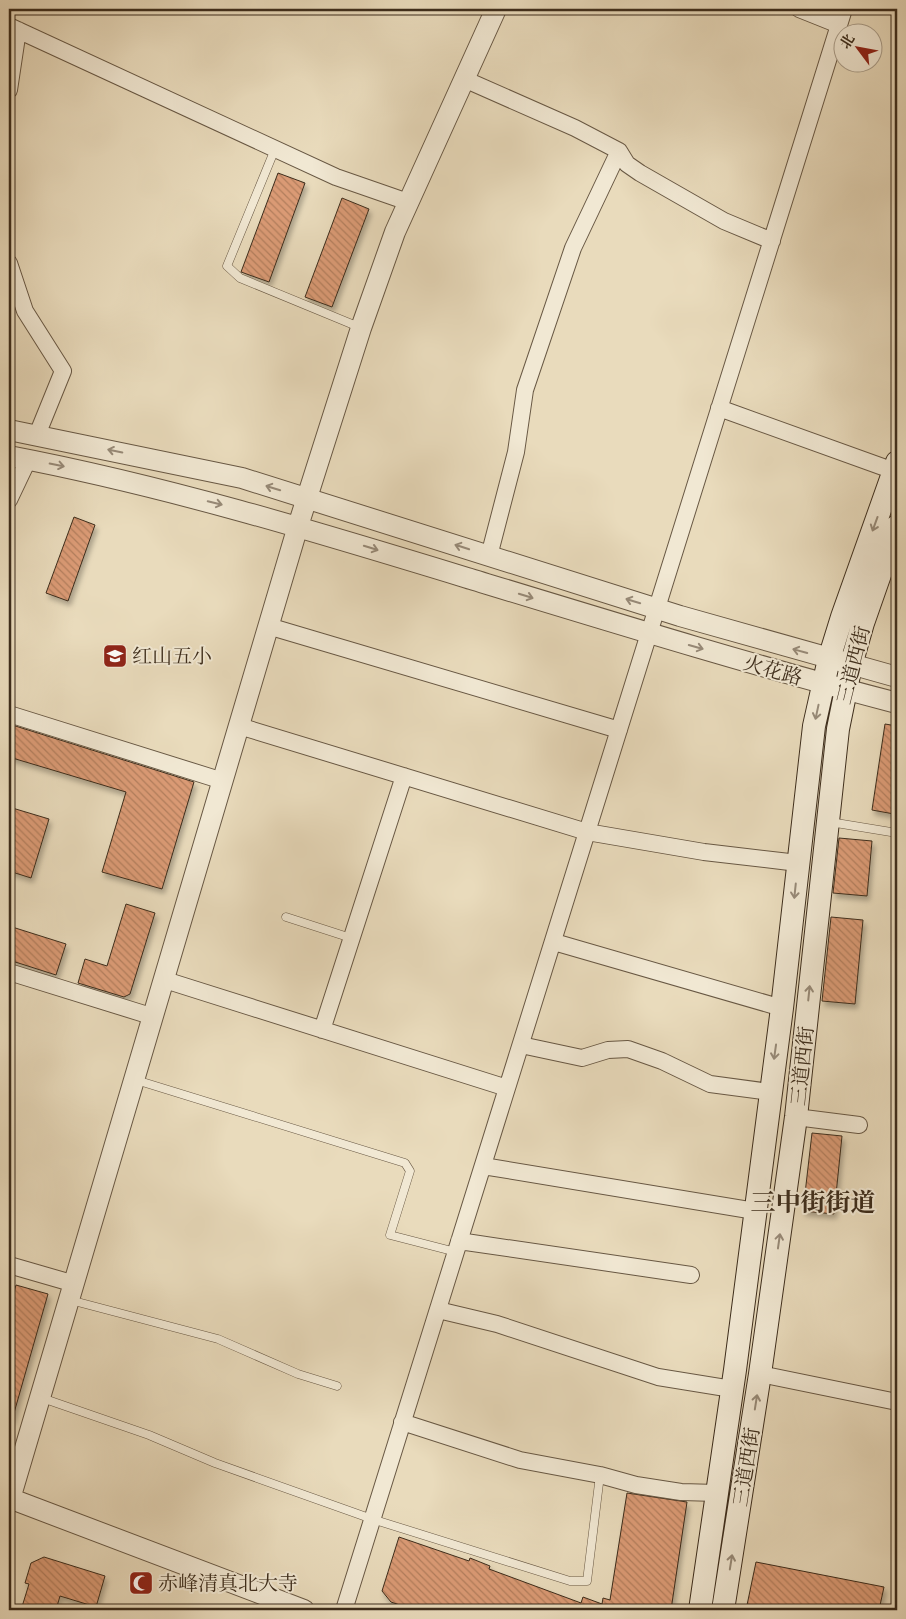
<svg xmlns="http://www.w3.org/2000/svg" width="906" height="1619" font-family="'EB Garamond','Noto Serif SC',serif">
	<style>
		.building { fill: url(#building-back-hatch); stroke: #3d2d1c; filter: url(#shadow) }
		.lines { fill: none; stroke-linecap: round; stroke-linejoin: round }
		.service-casing { stroke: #685844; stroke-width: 9 }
		.minor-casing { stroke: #685844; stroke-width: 18 }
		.tertiary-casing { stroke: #685844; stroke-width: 22 }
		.secondary-casing { stroke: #3d2d1c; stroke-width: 24 }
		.service { stroke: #f1e8d3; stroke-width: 8 }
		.minor { stroke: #f1e8d3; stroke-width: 16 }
		.tertiary { stroke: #f1e8d3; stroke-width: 20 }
		.secondary { stroke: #f1e8d3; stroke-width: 22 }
		.oneway { stroke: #978a78 }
		.labels { text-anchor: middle; stroke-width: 4; stroke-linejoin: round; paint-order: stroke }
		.poi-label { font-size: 20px; fill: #3d2d1c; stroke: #f1e8d3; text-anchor: start }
		.street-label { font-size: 20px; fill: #3d2d1c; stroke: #f1e8d3 }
		.district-label { font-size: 25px; font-weight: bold; fill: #3d2d1c; stroke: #f1e8d3 }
	</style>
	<defs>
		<pattern id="building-back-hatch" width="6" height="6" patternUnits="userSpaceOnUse" patternTransform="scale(1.25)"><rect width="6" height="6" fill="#da9a74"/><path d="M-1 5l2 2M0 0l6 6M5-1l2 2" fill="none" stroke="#b27e5e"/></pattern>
		<filter id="shadow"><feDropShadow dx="2.5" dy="4.5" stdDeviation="2.5" flood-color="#0004"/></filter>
	</defs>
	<rect width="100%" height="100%" fill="#e9dbbc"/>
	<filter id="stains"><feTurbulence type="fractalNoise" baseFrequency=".004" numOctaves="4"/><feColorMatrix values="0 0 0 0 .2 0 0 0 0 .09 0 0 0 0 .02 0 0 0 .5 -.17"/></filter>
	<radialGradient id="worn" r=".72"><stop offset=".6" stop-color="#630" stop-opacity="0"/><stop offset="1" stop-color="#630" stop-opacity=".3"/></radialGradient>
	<path class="building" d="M278,173L305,183L269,282L241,272Z
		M342,198L369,209L332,307L305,297Z
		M74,517L95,525L68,601L46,593Z
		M9,724L194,782L162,889L102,872L126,792L9,757Z
		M885,724L897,726V793L894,814L872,810Z
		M9,807L49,819L31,878L9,871Z
		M839,838L872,841L867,896L833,893Z
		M126,904L155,913L130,994L124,997L78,983L85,959L107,966Z
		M831,917L863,920L855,1004L822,1001Z
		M9,926L66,944L56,975L9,960Z
		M812,1133L842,1136L834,1214L803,1211Z
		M16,1285L48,1294L12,1420H9V1310Z
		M627,1493L687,1502L671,1610H414L391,1602L382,1591L399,1537L469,1561L470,1558L490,1566L489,1569L581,1603L583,1597L602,1604L603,1598L610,1600Z
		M44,1557L105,1576L96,1607L60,1596L56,1610H21L29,1584L25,1583L31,1563Z
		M756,1562L884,1587L879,1610H822L807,1607V1610H746Z"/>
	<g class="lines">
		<defs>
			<path id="service" d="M275,149L227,266L240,278L359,327
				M830,822L897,833
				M286,917L351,938
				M136,1080L405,1163L410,1171L390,1235L456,1252
				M70,1300L218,1339L298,1374L337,1386
				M42,1398L149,1435L215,1463L372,1519L570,1581H587L600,1475"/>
			<path id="minor" d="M799,9L839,25
				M9,26L336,177L408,202
				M464,79L575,128L619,151L627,164L640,173L724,221L772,241
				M9,90L18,30
				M9,263L25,311L63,371L37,435
				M719,408L894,471
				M9,500L28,460
				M489,556L516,452L525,390L573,248L619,151
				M268,626L619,730
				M9,714L223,781
				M239,726L587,832L704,852L798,863
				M554,942L782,1008
				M9,972L154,1017
				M165,980L507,1088
				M322,1030L404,776
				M521,1045L582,1058L608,1050L628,1049L662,1061L710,1084L770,1092
				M796,1117L859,1125
				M483,1166L755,1211
				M459,1241L691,1275
				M9,1265L75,1284
				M438,1310L497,1324L658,1377L732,1389
				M760,1374L897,1402
				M402,1422L520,1460L600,1475L636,1485L681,1492L717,1493
				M344,1610L844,9"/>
			<path id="tertiary" d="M9,430L242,478L680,616L897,677
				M9,456C167,486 320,533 474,580C615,623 755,666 897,703
				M9,1498L304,1610
				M10,1499L298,526L361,328L395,232L496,9"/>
			<path id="secondary" d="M700,1610L735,1370L782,1008L814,726L829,659L842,617L897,462
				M723,1610L760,1374L796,1117L838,729L851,665L863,623L897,526"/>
		</defs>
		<use href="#service" class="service-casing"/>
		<use href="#minor" class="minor-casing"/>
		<use href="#tertiary" class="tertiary-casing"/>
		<use href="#secondary" class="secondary-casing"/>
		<use href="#service" class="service"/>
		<use href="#minor" class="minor"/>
		<use href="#tertiary" class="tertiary"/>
		<use href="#secondary" class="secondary"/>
	</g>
	<defs><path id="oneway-shaft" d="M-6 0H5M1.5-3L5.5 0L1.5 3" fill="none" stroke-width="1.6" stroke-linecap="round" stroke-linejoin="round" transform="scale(1.25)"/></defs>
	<g class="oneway">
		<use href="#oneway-shaft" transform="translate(115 451) rotate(-168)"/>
		<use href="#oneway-shaft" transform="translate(57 465) rotate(11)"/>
		<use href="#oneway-shaft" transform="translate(273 488) rotate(-163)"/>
		<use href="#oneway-shaft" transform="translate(215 503) rotate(14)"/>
		<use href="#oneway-shaft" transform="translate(875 524) rotate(110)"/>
		<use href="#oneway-shaft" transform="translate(462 547) rotate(-162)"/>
		<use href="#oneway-shaft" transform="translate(371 548) rotate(17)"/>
		<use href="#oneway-shaft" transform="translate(526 596) rotate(17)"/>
		<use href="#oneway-shaft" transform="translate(633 601) rotate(-163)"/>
		<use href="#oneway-shaft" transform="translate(696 647) rotate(16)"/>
		<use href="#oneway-shaft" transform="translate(800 651) rotate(-165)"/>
		<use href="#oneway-shaft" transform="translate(817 712) rotate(102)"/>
		<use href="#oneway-shaft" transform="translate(795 891) rotate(96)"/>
		<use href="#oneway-shaft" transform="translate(809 993) rotate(-84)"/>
		<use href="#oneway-shaft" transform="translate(775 1052) rotate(98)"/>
		<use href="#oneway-shaft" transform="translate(779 1241) rotate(-82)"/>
		<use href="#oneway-shaft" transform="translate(756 1402) rotate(-81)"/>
		<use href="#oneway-shaft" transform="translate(731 1562) rotate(-81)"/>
	</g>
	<defs>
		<symbol id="school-square" viewBox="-11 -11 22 22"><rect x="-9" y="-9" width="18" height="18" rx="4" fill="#8f2418" stroke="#f1e8d3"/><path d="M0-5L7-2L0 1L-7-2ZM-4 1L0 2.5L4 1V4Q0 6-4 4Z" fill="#fff"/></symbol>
		<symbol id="mosque-square" viewBox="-11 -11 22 22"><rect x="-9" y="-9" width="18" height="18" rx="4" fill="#8f2418" stroke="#f1e8d3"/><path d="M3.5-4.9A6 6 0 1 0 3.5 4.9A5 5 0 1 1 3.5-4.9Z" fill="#fff"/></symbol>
	</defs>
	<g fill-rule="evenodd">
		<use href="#school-square" x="101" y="642" width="28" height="28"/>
		<use href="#mosque-square" x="127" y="1569" width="28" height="28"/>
	</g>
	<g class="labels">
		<g class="poi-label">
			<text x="132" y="663">红山五小</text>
			<text x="158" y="1590">赤峰清真北大寺</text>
		</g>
		<g class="street-label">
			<text transform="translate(853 665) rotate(-76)" y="7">三道西街</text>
			<text transform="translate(773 670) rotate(16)" y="7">火花路</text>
			<text transform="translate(802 1066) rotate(-84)" y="7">三道西街</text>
			<text transform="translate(746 1467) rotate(-81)" y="7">三道西街</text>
		</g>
		<g class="district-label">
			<text x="813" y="1211">三中街街道</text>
		</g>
	</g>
	<rect width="906" height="1619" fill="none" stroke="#e9dbbc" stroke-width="30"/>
	<rect x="10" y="10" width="886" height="1599" fill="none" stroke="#3d2d1c" stroke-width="2.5"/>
	<rect x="15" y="15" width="876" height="1589" fill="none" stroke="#3d2d1c"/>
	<g transform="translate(858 48) rotate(302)"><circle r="24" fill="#f1e8d3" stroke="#a99d8a"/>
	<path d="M0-4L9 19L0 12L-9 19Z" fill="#8f2418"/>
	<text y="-8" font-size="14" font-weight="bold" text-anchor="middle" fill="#3d2d1c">北</text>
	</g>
	<rect width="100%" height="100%" filter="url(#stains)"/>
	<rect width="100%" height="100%" fill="url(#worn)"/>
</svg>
